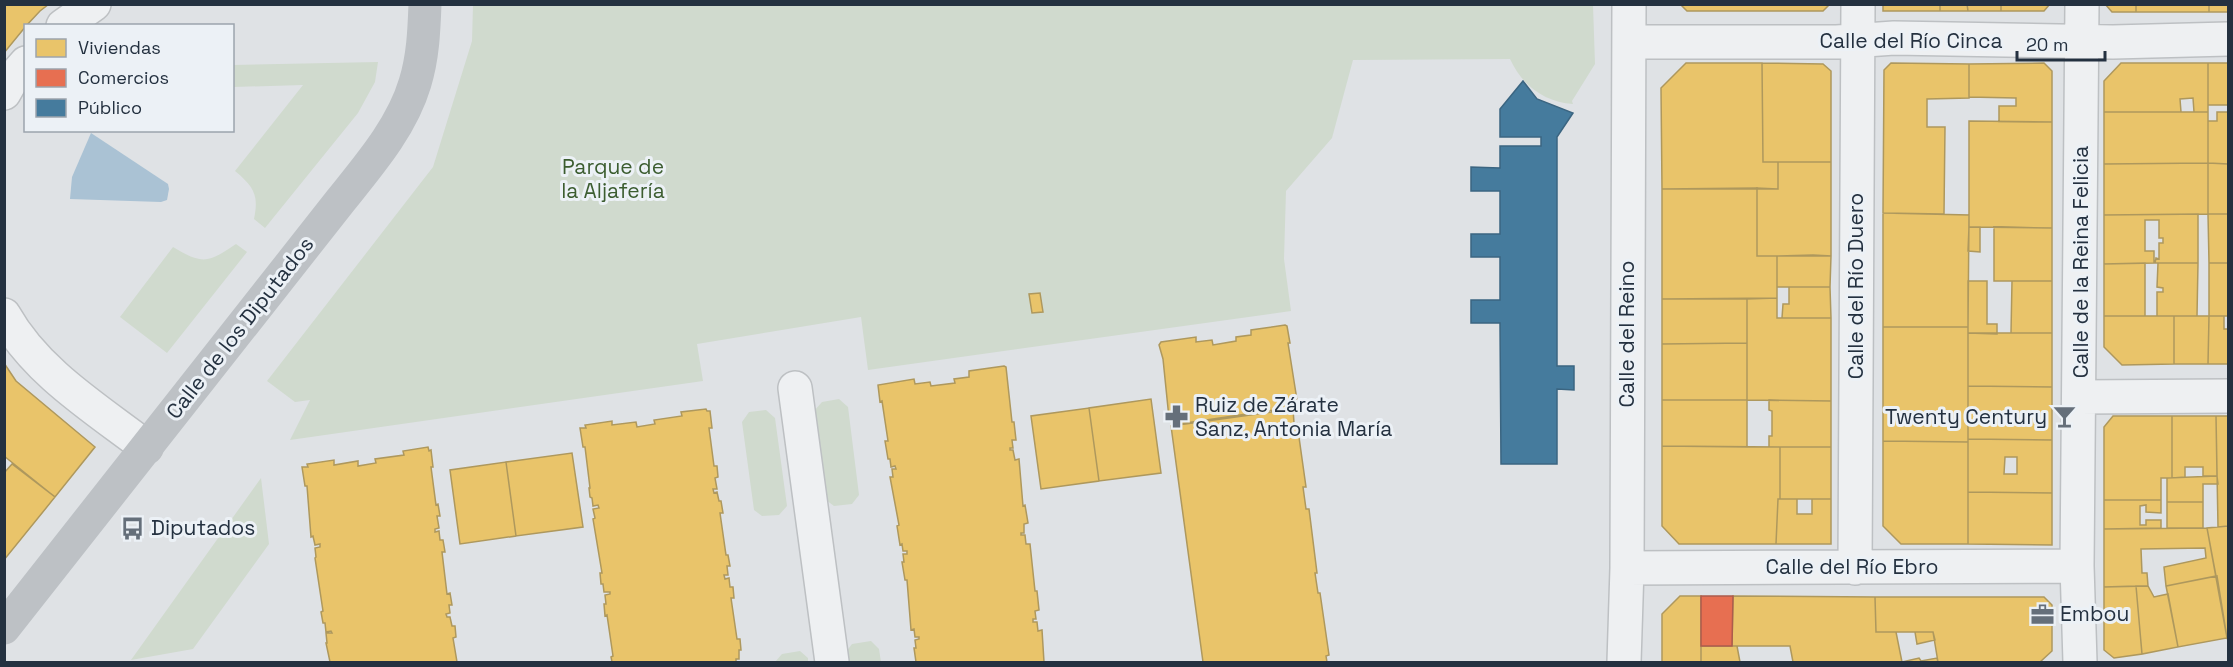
<svg xmlns="http://www.w3.org/2000/svg" width="2233" height="667" font-family="'Space Grotesk',sans-serif">
	<style>
		.green { fill: #d0dace; fill-rule: evenodd }
		.water { fill: #aac2d4 }
		.homes { fill: #e9c46a; stroke: #ae985d; stroke-width: 1.5; fill-rule: evenodd }
		.shops { fill: #e76f51; stroke: #ac5c4c; stroke-width: 1.5 }
		.public { fill: #457b9d; stroke: #3b6581; stroke-width: 1.5 }
		.lines { fill: none; stroke-linecap: round; stroke-linejoin: round }
		.street-casing { stroke: #bdc0c3; stroke-width: 36 }
		.street { stroke: #eef0f2; stroke-width: 33 }
		.secondary { stroke: #bdc1c5; stroke-width: 33 }
		.labels { text-anchor: middle; stroke-width: 6; stroke-linejoin: round; paint-order: stroke }
		.street-label { font-size: 21px; fill: #243140; stroke: #ecf1f6 }
		.park-label { font-size: 21px; fill: #3c5d30; stroke: #ecf1f6 }
		.poi-label { font-size: 21px; fill: #243140; stroke: #ecf1f6; text-anchor: start }
	</style>
	<rect width="100%" height="100%" fill="#dfe2e5"/>
	<path class="green" d="M473,5H1593L1595,64L1572,101L1573,104C1544,102 1522,85 1510,59L1353,60L1332,138L1286,191L1284,259L1291,311L868,370L861,317L697,344L703,381L290,440L310,400L295,402L267,381L433,167L472,41ZM1040,293L1043,312L1032,313L1029,294Z
		M378,62L375,82L358,113L265,228L254,219C259,195 254,187 235,171L303,85L233,87V65Z
		M236,244L247,252L167,353L120,317L173,247C203,265 208,263 236,244Z
		M839,399L848,407L859,495L852,504L834,506L826,500L814,411L822,402Z
		M766,410L775,418L787,506L779,515L762,516L754,510L742,422L749,412Z
		M261,478L269,544L193,649L131,660Z
		M871,641L879,649L881,662H847L846,652L852,644Z
		M800,651L808,658V662H775L782,654Z"/>
	<path class="water" d="M91,133L168,184L169,189L167,200L161,202L70,199L72,177Z"/>
	<path class="homes" d="M4,4H49L40,11L26,26L4,53Z
		M1680,4H1830L1823,11H1687Z
		M1883,4H1940V11H1883Z
		M1940,4H1967L1968,11H1940Z
		M1967,4H2001V11H1968Z
		M2001,4H2050L2044,11H2001Z
		M2105,4H2136V12H2112Z
		M2136,4H2209V12H2136Z
		M2209,4H2228V12H2209Z
		M1686,63H1762L1763,162H1778V189H1662L1661,88Z
		M1762,63L1823,64L1831,71V162H1763Z
		M1891,63L1969,64V98L1927,99V127H1945L1944,214L1883,213L1884,70Z
		M2044,63L2052,71V122H1999V106H2016V98L1969,97V64Z
		M2121,63H2208V112H2194L2193,98L2180,99L2181,112H2104V81Z
		M2208,63H2228V105H2208Z
		M2104,112H2208V163L2104,164Z
		M2217,112H2228V164L2208,163V121H2217Z
		M1969,121L2052,122V228L1969,227Z
		M1778,162H1831V256H1757V188L1778,189Z
		M2208,163L2228,164V214H2208Z
		M2208,163V214L2104,215V164Z
		M1757,188V256H1777V298L1662,299V189Z
		M1883,213L1969,215L1968,327H1883Z
		M2198,214V263H2155L2156,258L2159,259V243H2163V238H2159V220H2145V251H2154V263L2104,264V215Z
		M2208,214H2228V263H2209Z
		M1969,227H1980V252L1968,251Z
		M1994,227L2052,228V281H1994Z
		M1813,255L1831,256L1830,287H1777V256Z
		M2145,263V316H2104V264Z
		M2158,263H2198L2197,316H2157V292H2163V288L2157,287Z
		M2209,263H2228V316H2209Z
		M1968,281H1987V324H1997V334L1968,333Z
		M2012,281H2052V333H2011Z
		M1789,287H1830L1831,318H1782L1783,304H1789Z
		M1040,293L1043,312L1032,313L1029,294Z
		M1777,298V318H1831V401L1747,400V299Z
		M1662,299H1747V343L1662,344Z
		M2104,316H2174V364L2122,365L2104,347Z
		M2174,316H2209L2208,364H2174Z
		M2209,316H2224V329H2228V364H2208Z
		M1285,325L1287,326L1290,343H1288L1297,400H1294L1295,407L1172,425L1171,418H1169L1163,359L1159,345L1161,342L1196,337V342L1212,340L1213,345L1236,341V337L1251,335V330Z
		M1883,327H1968V442L1883,441Z
		M1968,333H2052V387L1968,386Z
		M1747,343V400H1662V344Z
		M4,363L16,381L95,447L55,497L4,456Z
		M1004,366L1006,367L1012,422H1014L1016,440H1012L1013,448H1010V450H1013L1015,460L1019,459L1023,506L1025,505L1028,523L1024,524V533H1021V535H1025L1026,544H1030L1035,591H1037L1039,610L1035,611L1036,619H1033V622H1037L1038,631L1042,630L1044,662H916L914,648H916L915,640L919,639V637H915L914,629L911,630L907,580H905L902,562H904L903,554H907V551H903L902,544L900,545L897,526L899,525L890,477H893L892,469H896L895,466L891,467L890,459H888L885,441H888L882,401L880,402L878,385L914,379L915,384L930,382L931,386L955,383L954,379L969,377V371Z
		M1968,386L2052,387V440L1968,439Z
		M1151,399L1161,473L1099,481L1089,408Z
		M1662,400H1747V447L1662,446Z
		M1769,400L1831,401V447H1769V436H1772V411L1769,410Z
		M1089,408L1099,481L1041,489L1031,416Z
		M706,409L707,411H710L712,428H709L714,466H717L718,477L715,478L717,489H713L714,493L717,492L719,501H721L723,513H720L726,555H728L730,566H727L728,575H724L725,579L729,578L730,587H733L734,598H731L737,639H740L741,650H739V659H736V662H612L611,657L613,656L607,615L605,616L604,604H606L605,595L610,594V592H604L603,584H601L600,573H602L593,519L595,518L593,509L599,508L598,505L593,506L592,498L590,497L589,488H590L585,447H583L580,428H586L585,425L612,421V425L636,422L637,427L655,424L654,420L682,416L681,412Z
		M1293,409L1294,423H1297L1306,487H1303L1306,509H1309L1317,573H1315L1318,593H1320L1329,655L1326,656L1327,662H1203L1171,426Z
		M2113,416H2172V478H2161V500H2104V427Z
		M2172,416H2216L2217,476H2203V467H2185V477L2172,478Z
		M2216,416H2228V526L2218,527Z
		M1968,439L2052,440V493L1968,492ZM2005,457H2017V474H2004Z
		M1883,441L1968,442V544H1901L1883,526Z
		M1662,446L1780,447V499H1778L1776,544H1679L1662,526Z
		M428,447L429,451L431,450L433,467H431L436,505L438,504L440,516H437L439,528L435,529V532L439,531L440,540H443L445,552H442L447,594L450,593L452,605H449L450,613L446,614L447,617H450L452,626H455L456,637L453,638L457,662H330L326,643H327L326,633H332L331,631L326,632L325,623H323L321,612L323,611L315,558L316,557L315,548L320,547V544L315,545L313,536L311,537L307,486H305L302,467H308L307,464L334,460V465L358,461V466L376,463L375,459L404,455L403,451Z
		M1780,447H1831V499H1780Z
		M572,453L583,527L516,536L506,462Z
		M506,462L516,536L460,544L450,470Z
		M12,464L55,497L4,560V473Z
		M2217,476L2218,484H2203V502H2167V478Z
		M1968,492L2052,493V545L1968,544Z
		M1778,499H1797V514H1812V499H1831V544H1776Z
		M2104,500H2161V513L2146,512V505L2140,506V525H2146V520H2161V528L2104,529Z
		M2167,502H2203V528H2167Z
		M2228,526V637L2227,638L2207,528Z
		M2207,528L2216,576L2166,586L2164,567L2206,558L2205,548L2141,549L2142,573H2147L2148,586L2104,587V529Z
		M2217,576L2227,638L2178,647L2166,586Z
		M2136,586H2148L2154,597L2168,594L2178,647L2142,654Z
		M2136,586L2142,654L2114,658L2104,650V587Z
		M1680,596H1701V662H1662V614Z
		M1733,596L1875,597L1876,632H1896L1902,662H1793L1790,646H1732Z
		M1875,597H2044L2052,605V651L2040,662H1938L1933,632H1876Z
		M1915,632H1933L1935,640L1917,644Z
		M1701,646H1737L1740,662H1701Z
		M1919,658L1921,661L1937,658L1938,662H1902Z"/>
	<path class="shops" d="M1701,596H1733L1732,646H1701Z"/>
	<path class="public" d="M1523,81L1537,99L1573,113L1557,137V366H1574V390L1557,389V464H1501L1500,323H1471V300H1500V257H1471V234H1500V191H1471V167L1500,168V146H1541V137H1500V109Z"/>
	<g class="lines">
		<defs>
			<path id="street" d="M63,26L94,4
				M1629,42H1837L1894,38L2113,42L2228,39
				M4,93L12,79L26,63
				M4,315C36,372 95,408 146,447
				M795,388L832,662
				M2080,397L2228,396
				M1627,568L2077,566
				M1855,568L1858,4
				M1624,662L1627,568L1629,4
				M2080,662L2077,566L2082,4"/>
		</defs>
		<use href="#street" class="street-casing"/>
		<use href="#street" class="street"/>
		<path class="secondary" d="M4,628L341,200C369,165 402,127 415,83C423,57 424,31 425,4"/>
	</g>
	<defs>
		<symbol id="pharmacy-bare" viewBox="-9 -9 18 18"><path d="M-2-6h4v4h4v4h-4v4h-4v-4h-4v-4h4Z" fill="#656f7a" stroke="#ecf1f6" stroke-width="2.5" paint-order="stroke"/></symbol>
		<symbol id="bar-bare" viewBox="-9 -9 18 18"><path d="M-6-5H6L.8 .8V4.5H3.5V6h-7V4.5H-.8V.8Z" fill="#656f7a" stroke="#ecf1f6" stroke-width="2.5" paint-order="stroke"/></symbol>
		<symbol id="bus-bare" viewBox="-9 -9 18 18"><path d="M-5-6H5V4H4V6H2V4H-2V6H-4V4H-5ZM-3.5-4V0h7V-4ZM-3.5 1.2v1.5H-2V1.2ZM2 1.2v1.5H3.5V1.2Z" fill="#656f7a" stroke="#ecf1f6" stroke-width="2.5" paint-order="stroke"/></symbol>
		<symbol id="office-bare" viewBox="-9 -9 18 18"><path d="M-6-3h4V-5.5h4V-3h4V5H-6ZM-1-4.5V-3h2v-1.5ZM-6 0V1H6V0Z" fill="#656f7a" stroke="#ecf1f6" stroke-width="2.5" paint-order="stroke"/></symbol>
	</defs>
	<g fill-rule="evenodd">
		<use href="#pharmacy-bare" x="1160" y="400" width="33" height="33"/>
		<use href="#bar-bare" x="2048" y="400" width="33" height="33"/>
		<use href="#bus-bare" x="116" y="512" width="33" height="33"/>
		<use href="#office-bare" x="2026" y="598" width="33" height="33"/>
	</g>
	<g class="labels">
		<g class="street-label">
			<text x="1911" y="48">Calle del Río Cinca</text>
			<text transform="translate(2081 262) rotate(-90)" y="7">Calle de la Reina Felicia</text>
			<text transform="translate(1856 286) rotate(-90)" y="7">Calle del Río Duero</text>
			<text transform="translate(240 328) rotate(-52)" y="7">Calle de los Diputados</text>
			<text transform="translate(1627 334) rotate(-90)" y="7">Calle del Reino</text>
			<text x="1852" y="574">Calle del Río Ebro</text>
		</g>
		<g class="park-label">
			<text x="613" y="174">Parque de<tspan x="613" dy="24">la Aljafería</tspan></text>
		</g>
		<g class="poi-label">
			<text x="1195" y="412">Ruiz de Zárate<tspan x="1195" dy="24">Sanz, Antonia María</tspan></text>
			<text x="2047" y="424" text-anchor="end">Twenty Century</text>
			<text x="151" y="535">Diputados</text>
			<text x="2060" y="621">Embou</text>
		</g>
	</g>
	<rect width="2233" height="667" fill="none" stroke="#243140" stroke-width="12"/>
	<rect x="24" y="24" width="210" height="108" fill="#ecf1f6" stroke="#9ca4ad" stroke-width="1.5"/>
	<rect x="36" y="39" width="30" height="18" fill="#e9c46a" stroke="#9ca4ad" stroke-width="1.5"/>
	<text x="78" y="54" font-size="18" fill="#243140">Viviendas</text>
	<rect x="36" y="69" width="30" height="18" fill="#e76f51" stroke="#9ca4ad" stroke-width="1.5"/>
	<text x="78" y="84" font-size="18" fill="#243140">Comercios</text>
	<rect x="36" y="99" width="30" height="18" fill="#457b9d" stroke="#9ca4ad" stroke-width="1.5"/>
	<text x="78" y="114" font-size="18" fill="#243140">Público</text>
	<path d="M2017 51v9h88v-9" fill="none" stroke="#243140" stroke-width="3"/>
	<text x="2026" y="51" font-size="18" fill="#243140" stroke="#ecf1f6" stroke-width="4.5" paint-order="stroke">20 m</text>
</svg>
